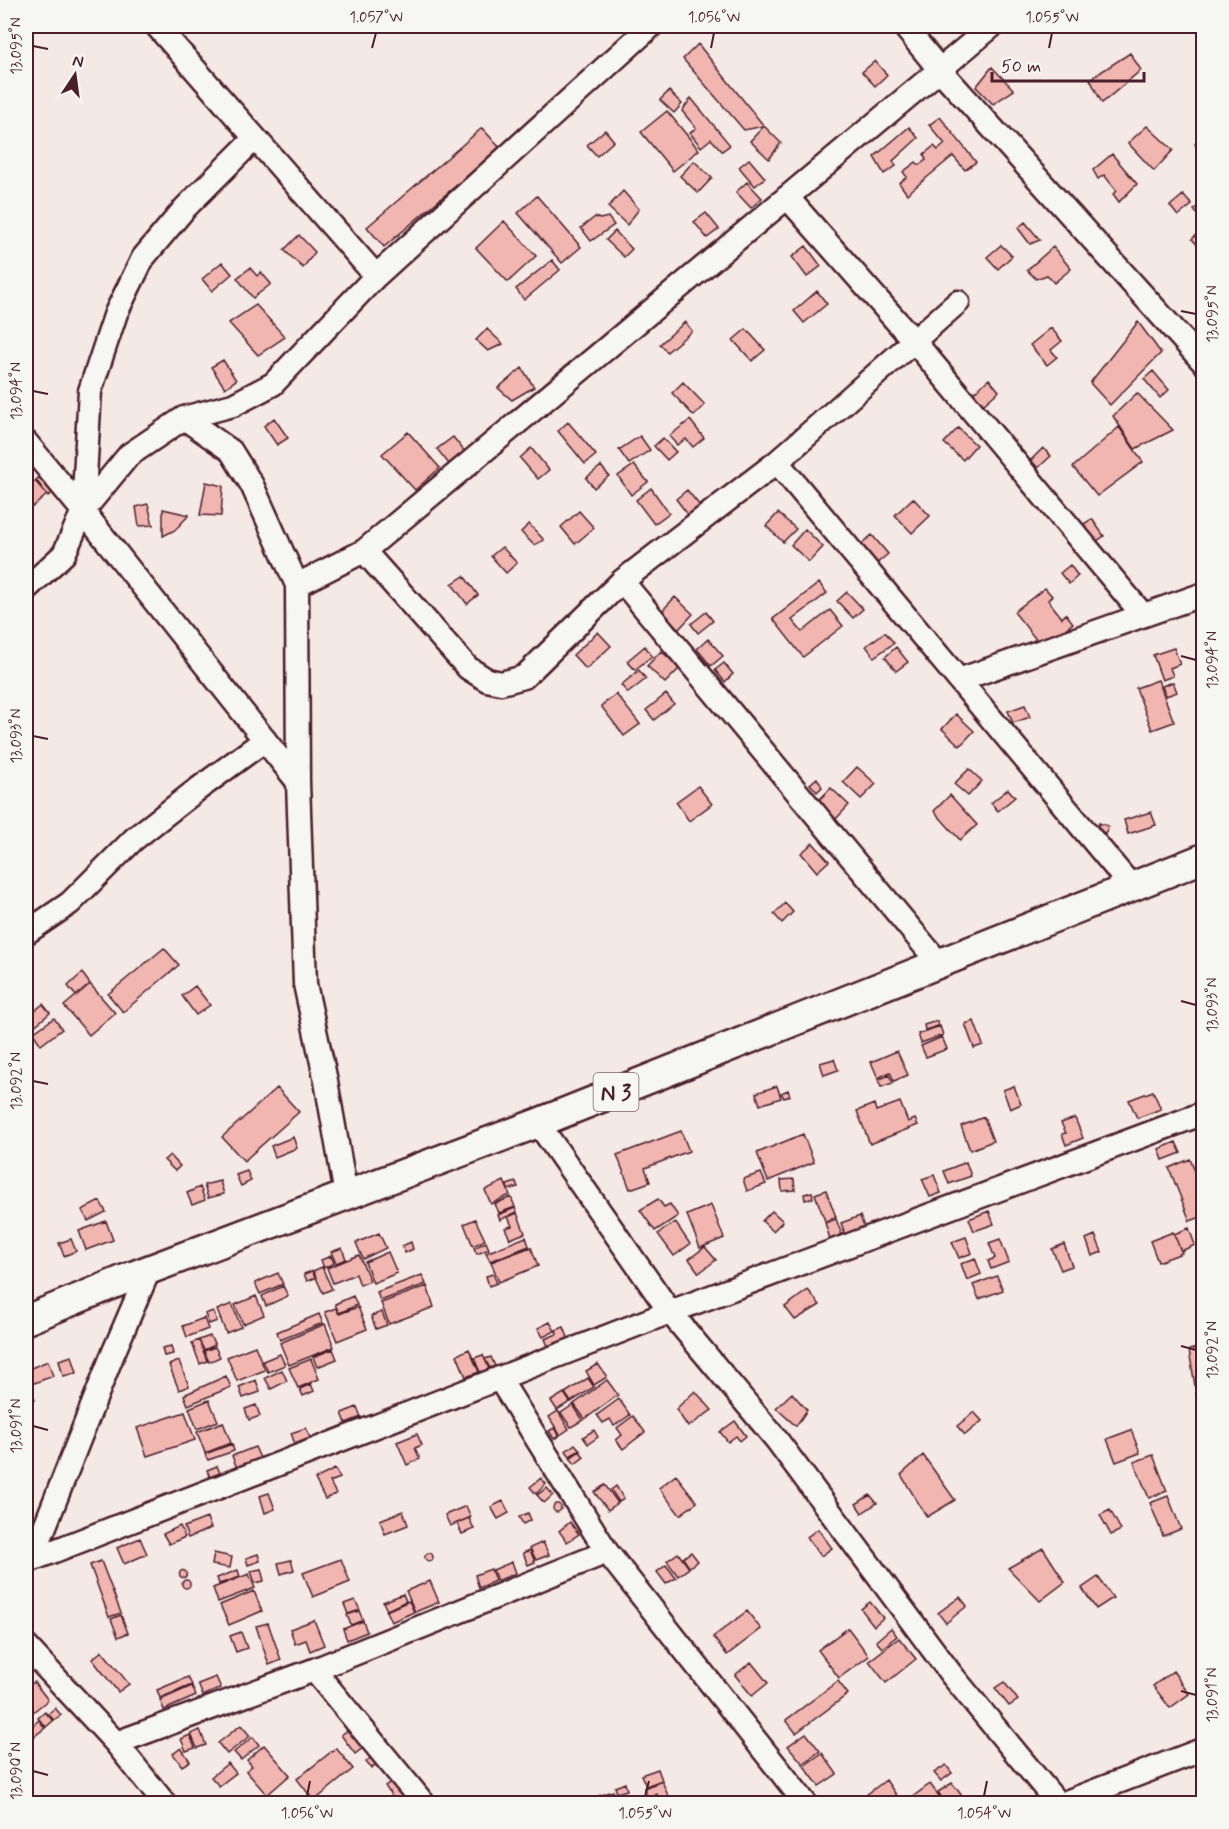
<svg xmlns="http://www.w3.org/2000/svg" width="1229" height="1829" font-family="Mynerve,sans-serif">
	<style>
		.building { fill: #f1b6b0; stroke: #4a1f2b; stroke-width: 1.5 }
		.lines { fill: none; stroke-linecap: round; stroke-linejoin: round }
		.minor-casing { stroke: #4a1f2b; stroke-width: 27 }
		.major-casing { stroke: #4a1f2b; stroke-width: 33 }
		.minor { stroke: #f6f6f2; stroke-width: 22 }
		.major { stroke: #f6f6f2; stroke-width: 28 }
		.ticks { fill: none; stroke: #4a1f2b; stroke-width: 2 }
		.labels { text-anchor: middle; stroke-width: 4.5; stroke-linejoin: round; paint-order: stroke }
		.shield { fill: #f6f6f2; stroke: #7e6067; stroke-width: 1.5 }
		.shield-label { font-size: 22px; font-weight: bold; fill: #4a1f2b }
		.neatline { fill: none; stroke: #4a1f2b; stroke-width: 2 }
		.ticks-label { font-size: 15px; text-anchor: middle; fill: #4a1f2b }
	</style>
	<rect width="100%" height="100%" fill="#f5e9e5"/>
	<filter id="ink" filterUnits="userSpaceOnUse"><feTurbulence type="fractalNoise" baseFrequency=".0167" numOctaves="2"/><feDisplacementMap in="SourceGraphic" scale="12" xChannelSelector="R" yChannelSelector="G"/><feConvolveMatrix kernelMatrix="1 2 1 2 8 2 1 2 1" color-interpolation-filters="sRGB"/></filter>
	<g filter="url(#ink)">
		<path class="building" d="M698,44L764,126L744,130L683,59Z
			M1130,53L1141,70L1102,103L1090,79Z
			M875,61L887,75L875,86L862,72Z
			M992,67L1014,90L993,104L976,87Z
			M669,91L682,104L674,113L660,100Z
			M691,98L730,145L722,151L711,139L701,147L690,133L696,128L682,111Z
			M667,111L699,150L673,171L641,132Z
			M940,117L976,162L965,170L953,156L907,194L899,183L907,177L903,172L916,162L919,165L926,160L924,154L934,146L938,150L945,144L929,125Z
			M764,126L781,143L769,159L750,141Z
			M1147,126L1173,150L1154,171L1128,143Z
			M909,127L918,138L893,161L896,166L884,174L874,157Z
			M482,128L500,148L384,247L367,227Z
			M605,130L614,141L597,156L587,145Z
			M1204,138V157L1195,144Z
			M1112,154L1137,184L1119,202L1113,194L1117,191L1104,175L1098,179L1093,170Z
			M749,159L765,178L755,186L739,167Z
			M694,161L712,178L698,193L680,176Z
			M747,182L762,198L751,208L736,192Z
			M623,191L639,209L627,225L608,207Z
			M1183,195L1192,205L1178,216L1170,206Z
			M537,196L581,247L562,263L518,213Z
			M1204,202V222L1194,210Z
			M706,213L719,229L707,238L694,222Z
			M595,217L600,219L608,217L614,225L591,241L581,228Z
			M504,221L536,256L508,282L476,248Z
			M1025,222L1040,240L1030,244L1018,228Z
			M1201,230L1204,233V252L1192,239Z
			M615,231L632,249L624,257L606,240Z
			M299,235L315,252L303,268L284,250Z
			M1001,245L1012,256L998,269L987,257Z
			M806,246L821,266L807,277L792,257Z
			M1053,247L1071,269L1054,283L1047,275L1036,279L1027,270Z
			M552,260L560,270L524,300L516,289Z
			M222,262L232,274L212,291L202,279Z
			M250,268L257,276L261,272L271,284L253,298L237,278Z
			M817,291L827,304L804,323L794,311Z
			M256,305L285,337L258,355L229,323Z
			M685,322L692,331L667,352L660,344Z
			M1138,322L1161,353L1110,405L1090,383Z
			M1051,328L1062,341L1051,350L1057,357L1047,365L1030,345Z
			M487,329L503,344L488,351L476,340Z
			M746,329L765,350L752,361L733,340Z
			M223,360L236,380L225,388L211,367Z
			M522,368L534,387L512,400L498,388Z
			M1153,371L1169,390L1160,398L1144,379Z
			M989,379L999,391L983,405L973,393Z
			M683,382L705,405L694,416L672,393Z
			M1137,393L1173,430L1135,449L1113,416Z
			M274,418L288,438L277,445L264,426Z
			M690,420L704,438L693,447L686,439L677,445L669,436Z
			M568,422L596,455L585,464L558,431Z
			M1119,427L1143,462L1097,496L1073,467Z
			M958,428L976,445L963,460L944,443Z
			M408,432L440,468L415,490L382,454Z
			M640,436L650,450L629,464L619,450Z
			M453,437L465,452L449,464L437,449Z
			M663,438L676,452L667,460L654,446Z
			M531,448L549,470L538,479L520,458Z
			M1043,448L1051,456L1038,468L1031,460Z
			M634,465L648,482L631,495L618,476Z
			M601,466L609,476L594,488L586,478Z
			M44,474L56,490L48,496L36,480Z
			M35,481L47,495L30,509L26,504V489Z
			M206,482L223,486L221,516L200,515Z
			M651,488L669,513L654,524L636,500Z
			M687,490L700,506L689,516L676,499Z
			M913,498L930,516L912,533L895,515Z
			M148,504L153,525L139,526L136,507Z
			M163,509L189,515L175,530L163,536Z
			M579,511L594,528L575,544L561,527Z
			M778,513L796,529L783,542L766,526Z
			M1092,519L1104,536L1094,543L1082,525Z
			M529,524L544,540L534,545L521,532Z
			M805,529L823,547L809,562L791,545Z
			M872,535L888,554L876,564L860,545Z
			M502,547L517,563L506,573L491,556Z
			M1070,565L1078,576L1069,584L1060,573Z
			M464,576L478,595L467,604L452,584Z
			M819,583L827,593L792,620L802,632L830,610L843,626L803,657L773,619Z
			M1045,588L1052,596L1048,600L1062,618L1066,614L1073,623L1042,647L1014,612Z
			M847,592L863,609L853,618L837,601Z
			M675,597L693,614L679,629L661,612Z
			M706,612L713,621L698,633L691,624Z
			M598,632L611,646L586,669L573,655Z
			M885,632L894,643L874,657L866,646Z
			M708,639L723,656L711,666L697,649Z
			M645,646L652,656L637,668L646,679L628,693L621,685L637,672L627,661Z
			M896,647L908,662L896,671L885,657Z
			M1174,648L1180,664L1170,668L1173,676L1162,680L1153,655Z
			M661,651L680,668L665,683L647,666Z
			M724,663L733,674L725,682L715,670Z
			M1158,680L1174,722L1152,730L1136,688Z
			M1173,682L1177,692L1166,696L1162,686Z
			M616,694L640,724L624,736L601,706Z
			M666,694L674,704L654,720L646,710Z
			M1025,705L1030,717L1013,723L1008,711Z
			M956,714L974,731L960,746L942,729Z
			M857,767L876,784L861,799L843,782Z
			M969,769L982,781L968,796L954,784Z
			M817,778L822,787L817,792L810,784Z
			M698,786L712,804L689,821L676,802Z
			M831,788L849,805L835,820L816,803Z
			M1008,789L1015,797L998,811L991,803Z
			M950,795L977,825L960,840L934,811Z
			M1151,812L1156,825L1128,834L1124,820Z
			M1099,823L1108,826L1106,833L1097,831Z
			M813,843L829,861L817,872L801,853Z
			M785,903L793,912L782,923L774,914Z
			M164,948L179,965L123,1012L108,994Z
			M82,973L90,984L76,996L68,986Z
			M90,984L115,1013L89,1035L64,1006Z
			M195,986L210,1005L196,1015L182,996Z
			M43,1004L50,1013L32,1028L26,1018Z
			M54,1018L62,1029L41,1045L33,1033Z
			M937,1021L938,1026L925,1030L924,1025Z
			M974,1021L983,1045L974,1048L965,1024Z
			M940,1026L943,1035L921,1043L918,1034Z
			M942,1037L947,1049L926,1057L921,1046Z
			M897,1051L908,1075L894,1081L890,1072L878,1078L871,1062Z
			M834,1059L838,1070L824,1075L820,1063Z
			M889,1075L893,1083L881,1087L878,1080Z
			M777,1086L781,1098L760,1105L756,1093Z
			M1014,1086L1021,1104L1010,1109L1003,1090Z
			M277,1088L299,1112L244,1161L222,1137Z
			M788,1090L790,1096L784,1098L781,1093Z
			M1153,1091L1161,1109L1137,1118L1129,1100Z
			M900,1102L908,1122L915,1119L918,1125L870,1144L857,1111L874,1104L876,1111Z
			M984,1117L993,1141L970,1150L961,1126Z
			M1075,1118L1083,1138L1066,1145L1062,1134L1066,1133L1061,1123Z
			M681,1131L689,1151L645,1168L650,1182L630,1189L617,1155Z
			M803,1134L814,1162L768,1181L757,1153Z
			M293,1137L297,1148L275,1157L271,1146Z
			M1176,1142L1181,1153L1163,1160L1159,1149Z
			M170,1155L180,1166L175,1171L164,1160Z
			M1190,1159L1204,1194V1216L1190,1221L1169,1168Z
			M966,1162L971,1176L949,1184L944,1171Z
			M247,1171L251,1181L241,1186L236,1175Z
			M761,1173L766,1184L747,1191L743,1179Z
			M934,1175L941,1193L930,1197L922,1179Z
			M794,1179L795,1190L782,1191L781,1180Z
			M220,1181L224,1194L208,1198L204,1185Z
			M504,1181L510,1195L491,1204L485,1190Z
			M516,1182L518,1187L508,1190L507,1185Z
			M200,1187L205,1200L192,1205L187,1193Z
			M826,1190L836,1217L825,1221L815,1194Z
			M812,1192L813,1198L805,1200L804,1194Z
			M511,1197L515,1207L499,1213L495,1204Z
			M658,1199L664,1207L670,1204L678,1216L655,1231L640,1210Z
			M100,1201L106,1212L88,1221L82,1210Z
			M711,1205L724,1238L700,1248L687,1215Z
			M515,1208L517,1212L500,1220L498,1215Z
			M772,1211L783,1221L773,1231L762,1221Z
			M989,1211L994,1224L974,1231L969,1219Z
			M517,1213L525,1233L510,1239L505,1228L512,1226L508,1217Z
			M860,1216L864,1227L845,1234L841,1223Z
			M475,1219L485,1240L473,1246L464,1224Z
			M836,1219L842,1235L830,1239L825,1223Z
			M106,1221L113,1240L86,1250L79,1231Z
			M675,1222L690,1244L674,1256L658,1234Z
			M1189,1228L1195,1245L1181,1251L1174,1234Z
			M1173,1232L1182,1253L1158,1262L1150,1241Z
			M379,1233L386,1248L363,1259L356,1243Z
			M1095,1235L1102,1252L1092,1256L1086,1239Z
			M526,1237L529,1246L490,1261L486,1253Z
			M966,1237L972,1253L959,1258L952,1242Z
			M71,1239L76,1251L64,1256L59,1243Z
			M1000,1239L1009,1262L991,1269L988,1261L995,1258L989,1243Z
			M411,1242L413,1249L405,1253L402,1246Z
			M486,1242L489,1249L477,1254L474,1248Z
			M1064,1244L1072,1266L1061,1270L1052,1249Z
			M531,1247L538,1266L499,1282L491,1262Z
			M705,1247L716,1260L699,1273L689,1259Z
			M342,1248L346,1259L336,1263L331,1252Z
			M388,1252L397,1273L373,1283L365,1262Z
			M359,1255L370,1281L360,1285L356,1274L333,1283L327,1268Z
			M331,1256L334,1263L324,1268L321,1260Z
			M975,1258L981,1274L967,1280L961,1264Z
			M322,1267L332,1289L323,1293L313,1271Z
			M312,1271L315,1278L307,1281L304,1274Z
			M278,1273L283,1284L260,1294L255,1283Z
			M493,1274L497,1283L489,1286L486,1276Z
			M422,1275L426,1284L380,1301L377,1292Z
			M997,1276L1003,1290L979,1299L973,1285Z
			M283,1286L288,1296L266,1306L262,1296Z
			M427,1286L434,1307L389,1324L381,1303Z
			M808,1290L820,1305L795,1320L785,1307Z
			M256,1296L264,1315L243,1324L235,1305Z
			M353,1296L357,1305L339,1313L335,1304Z
			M232,1304L241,1327L226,1333L217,1310Z
			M358,1307L367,1329L337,1341L325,1312L336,1308L339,1314Z
			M213,1311L217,1321L209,1324L205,1314Z
			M382,1312L387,1325L376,1329L371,1316Z
			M319,1314L323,1323L280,1340L277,1332Z
			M204,1318L208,1329L187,1337L183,1326Z
			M550,1322L555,1331L543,1337L538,1328Z
			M325,1324L334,1347L289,1365L280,1343Z
			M564,1327L569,1340L549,1348L545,1339L557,1334L556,1330Z
			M210,1336L215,1345L204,1350L199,1340Z
			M199,1340L207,1361L200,1364L192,1343Z
			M171,1346L173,1354L164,1356L162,1348Z
			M255,1346L265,1370L237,1381L227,1357Z
			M1204,1346V1432L1203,1433L1189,1350Z
			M215,1347L220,1357L209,1362L204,1351Z
			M333,1349L337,1359L317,1367L313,1357Z
			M469,1349L479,1372L466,1377L457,1355Z
			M280,1354L285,1365L268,1372L263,1361Z
			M483,1355L489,1369L480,1372L474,1358Z
			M72,1356L77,1373L63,1376L59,1360Z
			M491,1357L495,1366L490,1368L485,1359Z
			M311,1359L319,1379L298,1388L289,1368Z
			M48,1361L53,1376L29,1385L35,1400L26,1403V1370Z
			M179,1361L189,1386L179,1390L169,1365Z
			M598,1364L607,1377L594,1385L586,1371Z
			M282,1370L287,1381L271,1389L265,1378Z
			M226,1376L231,1387L188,1405L184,1395Z
			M588,1378L594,1387L571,1402L565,1393Z
			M256,1380L260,1392L243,1398L239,1387Z
			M607,1380L618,1395L585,1419L574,1404Z
			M311,1384L314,1391L303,1396L300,1389Z
			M695,1391L712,1410L688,1427L676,1409Z
			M564,1393L570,1402L557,1410L551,1401Z
			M792,1393L807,1410L796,1426L776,1408Z
			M619,1399L630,1415L614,1426L610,1419L603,1423L597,1415Z
			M209,1400L218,1421L197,1429L189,1408Z
			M256,1405L260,1416L249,1420L245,1409Z
			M573,1405L583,1420L571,1427L561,1413Z
			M357,1407L361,1417L346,1423L342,1413Z
			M558,1411L569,1429L560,1435L549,1417Z
			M185,1412L195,1440L147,1456L137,1428Z
			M974,1412L982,1421L965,1435L957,1426Z
			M633,1416L645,1432L623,1449L616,1440L622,1435L617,1428Z
			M735,1421L746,1436L740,1441L736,1436L728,1442L720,1432Z
			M223,1422L231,1443L205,1453L197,1432Z
			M306,1428L310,1438L295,1444L291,1433Z
			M554,1428L559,1436L554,1439L549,1431Z
			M594,1430L598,1437L588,1444L583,1437Z
			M1131,1430L1140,1453L1116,1462L1107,1439Z
			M417,1434L422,1445L415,1448L420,1459L407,1465L397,1442Z
			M232,1444L234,1451L208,1460L205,1454Z
			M575,1444L580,1450L570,1456L566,1451Z
			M255,1447L260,1458L237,1468L232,1456Z
			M580,1451L584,1457L575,1464L570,1458Z
			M923,1455L955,1500L927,1517L901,1475Z
			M1153,1455L1167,1491L1149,1498L1134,1462Z
			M217,1466L220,1473L210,1477L207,1470Z
			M335,1469L340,1478L330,1482L336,1494L325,1499L315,1479Z
			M676,1475L697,1502L680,1515L659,1488Z
			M541,1478L546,1484L536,1494L530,1487Z
			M605,1485L618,1503L608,1510L594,1492Z
			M616,1486L624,1499L619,1502L611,1490Z
			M547,1488L553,1495L544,1503L537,1495Z
			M269,1493L275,1509L265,1513L260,1496Z
			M870,1495L877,1503L862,1513L856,1504Z
			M1168,1496L1181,1529L1163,1536L1150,1503Z
			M503,1501L509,1513L498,1519L491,1507Z
			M553 1508a4 4 0 1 1 8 0a4 4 0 1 1-8 0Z
			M466,1506L471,1517L450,1526L445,1515Z
			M1110,1510L1121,1530L1111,1535L1100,1515Z
			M403,1511L408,1525L385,1534L380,1520Z
			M528,1513L531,1520L523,1524L519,1517Z
			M207,1518L211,1528L188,1538L184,1527Z
			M469,1518L474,1529L462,1534L457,1523Z
			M570,1522L579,1534L567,1542L559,1531Z
			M180,1526L185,1537L169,1544L163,1534Z
			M818,1529L832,1548L821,1556L807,1537Z
			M140,1538L147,1554L124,1564L117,1548Z
			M543,1542L549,1555L536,1560L530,1548Z
			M1043,1548L1065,1582L1040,1601L1008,1568Z
			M530,1550L535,1562L528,1565L523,1553Z
			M691,1552L698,1561L689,1567L683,1558Z
			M425 1557a4 4 0 1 1 8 0a4 4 0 1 1-8 0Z
			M214,1553L232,1557L230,1568L212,1565Z
			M678,1553L689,1568L678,1576L667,1561Z
			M258,1554L260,1561L248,1565L246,1558Z
			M341,1559L350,1582L313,1597L303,1573Z
			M291,1560L294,1570L281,1574L278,1563Z
			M101,1561L121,1613L109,1617L90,1565Z
			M512,1562L516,1573L497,1581L493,1570Z
			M666,1565L676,1578L666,1584L657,1572Z
			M261,1569L264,1581L255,1583L251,1571Z
			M491,1569L495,1581L479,1588L475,1575Z
			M238,1570L240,1577L219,1584L217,1578Z
			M179.5 1574a3.5 3.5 0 1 1 7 0a3.5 3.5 0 1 1-7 0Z
			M249,1574L255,1588L218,1602L213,1588Z
			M1098,1577L1113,1598L1096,1609L1082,1588Z
			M182 1584a4 4 0 1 1 8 0a4 4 0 1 1-8 0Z
			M430,1581L439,1602L415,1612L406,1591Z
			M254,1591L262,1611L229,1625L220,1605Z
			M403,1594L406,1601L387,1610L383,1602Z
			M960,1597L967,1606L946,1623L938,1613Z
			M355,1600L360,1610L348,1614L344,1604Z
			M409,1601L414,1612L391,1622L386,1611Z
			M870,1602L883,1618L874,1626L861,1609Z
			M359,1611L363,1620L351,1625L347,1615Z
			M747,1611L761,1629L727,1655L713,1637Z
			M121,1615L128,1633L118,1637L111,1619Z
			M314,1620L324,1645L310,1651L306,1640L295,1644L290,1629Z
			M363,1621L367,1632L347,1640L343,1629Z
			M268,1623L281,1660L269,1665L256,1626Z
			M848,1628L869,1656L839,1678L818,1650Z
			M891,1628L897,1636L882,1648L876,1641Z
			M241,1632L247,1648L236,1652L230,1636Z
			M899,1638L916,1659L886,1683L869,1661Z
			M102,1651L129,1684L118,1692L92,1659Z
			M751,1662L768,1683L752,1696L735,1675Z
			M1173,1671L1189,1694L1170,1708L1153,1686Z
			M188,1677L192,1685L160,1698L157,1690Z
			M216,1677L221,1688L203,1696L198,1684Z
			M838,1681L848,1694L796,1733L786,1720Z
			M34,1682L48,1700L33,1712L26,1702V1688Z
			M1004,1682L1018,1700L1009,1706L995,1688Z
			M192,1686L196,1696L164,1710L160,1700Z
			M26,1707L31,1714L26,1719Z
			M55,1708L61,1715L54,1720L48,1714Z
			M45,1712L53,1721L46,1727L38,1718Z
			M39,1720L45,1728L28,1741L26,1738V1731Z
			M241,1725L250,1736L227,1754L218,1743Z
			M351,1728L364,1747L355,1754L341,1735Z
			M200,1730L206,1745L197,1748L191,1734Z
			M806,1733L820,1751L803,1764L788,1746Z
			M190,1735L195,1748L186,1751L181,1739Z
			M253,1737L259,1745L241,1760L234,1752Z
			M264,1745L290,1775L267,1795L246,1771L252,1766L247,1760Z
			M181,1748L190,1761L182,1766L173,1754Z
			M336,1748L353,1769L314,1801L297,1779Z
			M822,1753L837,1774L819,1786L804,1766Z
			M371,1757L377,1764L371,1768L366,1762Z
			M228,1763L236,1773L219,1786L211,1777Z
			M946,1765L952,1773L941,1781L934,1773Z
			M658,1769L662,1780L646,1786L641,1775Z
			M394,1780L407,1797L397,1804L385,1786Z
			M886,1780L899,1799L892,1804H854Z
			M662,1781L669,1798L660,1802L657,1794L648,1798L644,1788Z
			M625,1783L627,1790L617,1793L615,1787Z
			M952,1783L963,1797L954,1804H946L938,1792Z
			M930,1784L945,1804H915L911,1798Z
			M613,1791L618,1804H592L590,1799Z"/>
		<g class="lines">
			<defs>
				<path id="minor" d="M157,26L376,276
					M904,26L939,69L1204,363
					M787,197L914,341L1143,615
					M184,418L231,451L252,485L297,585L298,782L305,984L326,1081L346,1195
					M26,442L83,511L298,782
					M777,462L1131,886
					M83,511L90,391L116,313L143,258L185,208L255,138
					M364,551L468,668L487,680L501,683L524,677L622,581L777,462L958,302
					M622,581L938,962
					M297,585L364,551L992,26
					M26,589L64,554L83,511L129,455L184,418L233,405L273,384L376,276L651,26
					M959,680L1204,594
					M26,933L70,903L134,839L194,792L265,740
					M538,1123L670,1312L776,1439L951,1674L1058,1804
					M499,1378L607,1552L806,1804
					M32,1559L112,1356L149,1270
					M26,1562L670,1312L1204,1113
					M26,1646L116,1743L165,1804
					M314,1670L424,1804
					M116,1743L314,1670L607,1552
					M1061,1804L1204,1749"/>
				<path id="major" d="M26,1320L135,1275L538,1123L1204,858"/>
			</defs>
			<use href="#minor" class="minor-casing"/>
			<use href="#major" class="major-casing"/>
			<use href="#minor" class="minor"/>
			<use href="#major" class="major"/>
		</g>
	</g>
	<path class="ticks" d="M33,46L48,49M372,48L376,33M711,48L714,33M1049,48L1052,33M1181,311L1196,314M33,391L48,394M1181,656L1196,660M33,736L48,739M1181,1001L1196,1005M33,1081L48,1084M1181,1346L1196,1350M33,1426L48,1430M1181,1691L1196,1695M33,1771L48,1775M307,1796L310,1781M645,1796L649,1781M984,1796L987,1781"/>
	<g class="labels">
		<rect class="shield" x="593.5" y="1073" width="45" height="38" rx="4.5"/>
		<g class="shield-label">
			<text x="616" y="1100">N 3</text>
		</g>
	</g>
	<rect width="1229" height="1829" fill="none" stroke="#f6f6f2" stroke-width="66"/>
	<g transform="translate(75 75) rotate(13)" stroke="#f6f6f2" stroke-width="4.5" paint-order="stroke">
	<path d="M0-4.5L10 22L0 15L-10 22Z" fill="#4a1f2b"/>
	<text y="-9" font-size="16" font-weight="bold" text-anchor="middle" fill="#4a1f2b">N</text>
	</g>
	<path d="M992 72v9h152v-9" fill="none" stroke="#4a1f2b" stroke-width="3"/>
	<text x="1001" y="72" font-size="18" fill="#4a1f2b" stroke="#f6f6f2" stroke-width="4.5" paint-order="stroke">50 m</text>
	<rect x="33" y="33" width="1163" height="1763" class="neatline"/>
	<g class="ticks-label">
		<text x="376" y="22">1.057°W</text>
		<text x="714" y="22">1.056°W</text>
		<text x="1052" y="22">1.055°W</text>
		<text transform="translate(16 46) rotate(-90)" y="5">13.095°N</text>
		<text transform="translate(1212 314) rotate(-90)" y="5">13.095°N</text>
		<text transform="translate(16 391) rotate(-90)" y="5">13.094°N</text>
		<text transform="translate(1212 660) rotate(-90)" y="5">13.094°N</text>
		<text transform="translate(16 736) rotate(-90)" y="5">13.093°N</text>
		<text transform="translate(1212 1005) rotate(-90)" y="5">13.093°N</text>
		<text transform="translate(16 1081) rotate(-90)" y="5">13.092°N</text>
		<text transform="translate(1212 1350) rotate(-90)" y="5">13.092°N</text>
		<text transform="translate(16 1426) rotate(-90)" y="5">13.091°N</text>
		<text transform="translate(1212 1695) rotate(-90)" y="5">13.091°N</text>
		<text transform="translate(16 1771) rotate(-90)" y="5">13.090°N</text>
		<text x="307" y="1818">1.056°W</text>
		<text x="645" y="1818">1.055°W</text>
		<text x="984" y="1818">1.054°W</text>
	</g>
</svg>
